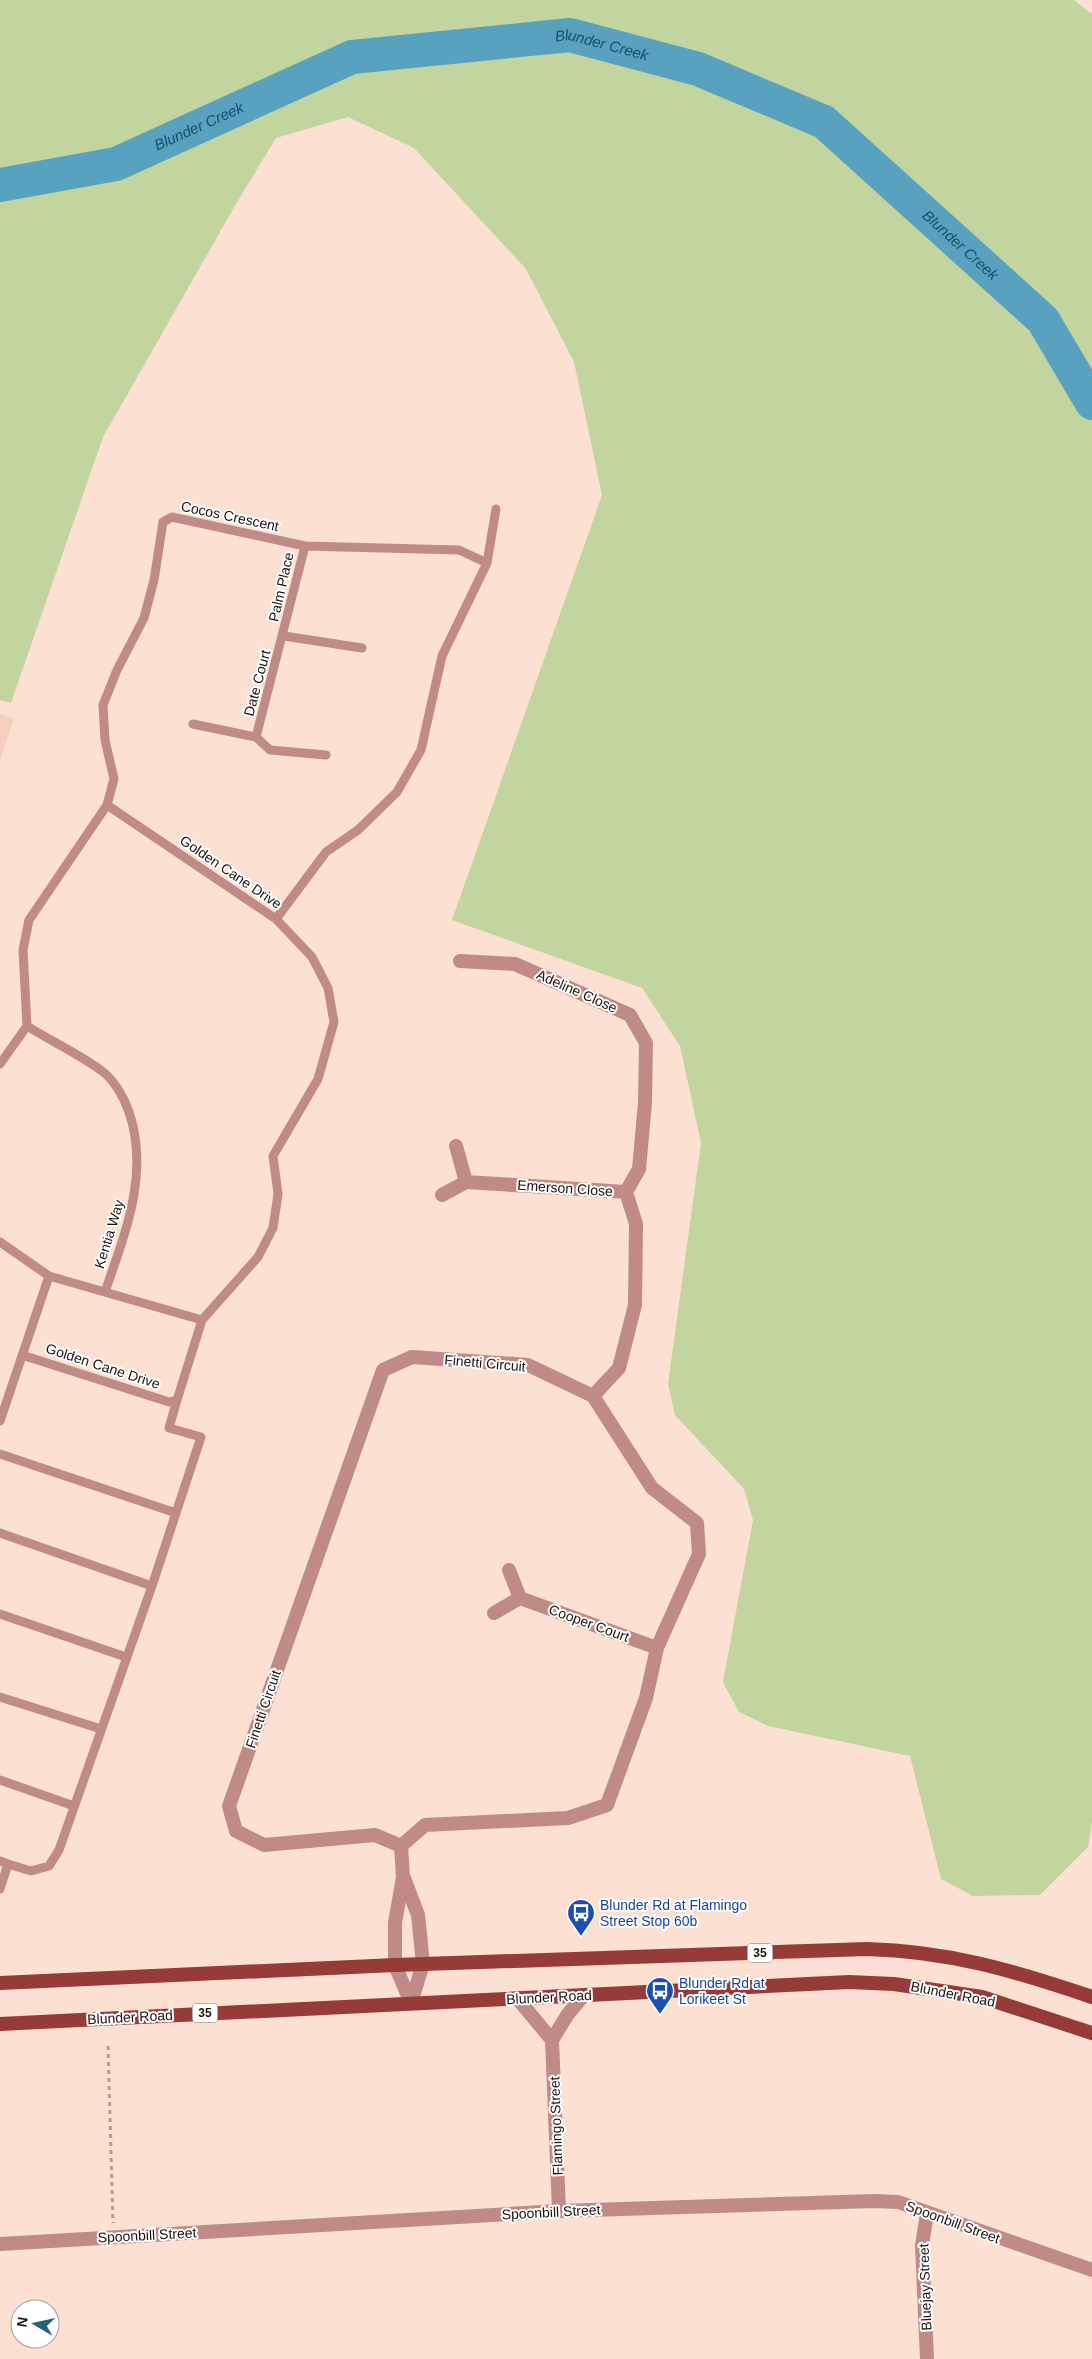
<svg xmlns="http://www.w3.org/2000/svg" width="1092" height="2359" font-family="Arial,sans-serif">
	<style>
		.built { fill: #f4d1be }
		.green { fill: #c3d59e }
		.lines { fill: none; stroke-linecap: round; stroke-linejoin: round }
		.river { stroke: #58a2c0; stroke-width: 34 }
		.path { stroke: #b49e92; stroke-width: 3; stroke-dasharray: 4 4; stroke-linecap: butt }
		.service { stroke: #c08b87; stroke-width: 9 }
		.minor { stroke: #c08b87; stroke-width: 14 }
		.primary { stroke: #963a3a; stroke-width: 14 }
		.labels { text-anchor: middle; stroke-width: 4; stroke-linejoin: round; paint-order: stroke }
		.shield { fill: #fff; stroke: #605a56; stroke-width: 1 }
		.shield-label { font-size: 12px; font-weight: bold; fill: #1c130e }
		.street-label { font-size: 14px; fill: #1c130e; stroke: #fff }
		.transit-label { font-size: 14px; fill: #164399; stroke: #fff; text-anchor: start }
		.water-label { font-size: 15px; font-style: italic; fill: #145167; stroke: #fff }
	</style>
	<rect width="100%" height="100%" fill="#fce0d1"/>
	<path class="built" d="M0,714L14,718L0,761Z"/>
	<path class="green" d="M0,0H1074L1092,14V1821L1088,1847L1040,1895L973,1896L941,1879L910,1756L768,1726L739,1712L723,1682L753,1520L744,1489L675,1415L668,1384L701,1143L680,1046L642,988L452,920L602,495L574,362L526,269L414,148L348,117L276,138L236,204L103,437L11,703L0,700Z"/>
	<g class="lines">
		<path class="river" id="s1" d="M0,185L116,164L352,57L570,35L698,69L824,122L1043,320L1092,403"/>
		<path class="path" d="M108,2046L113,2223"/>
		<path class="service" d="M284,636L362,648
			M193,724L256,737L270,750L326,755
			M256,737L305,546
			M276,919L326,852L358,830L397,792L421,750L442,656L487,563L496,509
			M27,1026C51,1041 79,1054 102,1071C114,1080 124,1097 129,1112C150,1174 125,1233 105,1292
			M0,1064L27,1026L23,950L29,920L107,805L114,779L105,740L103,705L117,670L144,618L154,580L163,522L172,517L305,546L459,550L487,563
			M0,1242L49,1276L202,1320
			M22,1355L169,1402L177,1400L202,1320L258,1257L273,1228L278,1194L273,1156L318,1079L334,1022L328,988L312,957L276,919L107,805
			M0,1421L49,1276
			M0,1454L176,1513
			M0,1533L152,1586L201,1437L169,1428L177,1400
			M0,1614L126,1657
			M0,1697L101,1729
			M0,1780L74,1806
			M0,1861L8,1864L0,1889
			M8,1864L31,1871L49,1866L59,1850L152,1586"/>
		<path class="minor" d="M460,961L515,964L630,1015L646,1043L645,1103L639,1169L626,1192
			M456,1146L466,1182
			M442,1195L466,1182L626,1192L636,1224L635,1305L619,1368L593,1396
			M412,1357L528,1365L593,1396L652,1488L697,1523L699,1554L657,1648L646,1698L607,1805L568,1818L425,1825L401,1846L375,1835L264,1845L236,1831L229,1806L383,1370Z
			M509,1570L520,1598L657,1648
			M494,1613L520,1598
			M401,1846L403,1877L395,1923V1965L411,2003
			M404,1878L418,1915L423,1964L411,2003
			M517,1998L552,2040
			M559,2211L552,2040L568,2014L584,1995
			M927,2214L922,2245L927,2359
			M0,2244L559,2211L874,2201L898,2202L1092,2270"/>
		<path class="primary" d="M0,1983L395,1965L867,1949C949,1951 1015,1971 1092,1997
			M0,2024L849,1982L894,1984L982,1997L1092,2033"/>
	</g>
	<defs>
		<symbol id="bus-pin" viewBox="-11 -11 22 30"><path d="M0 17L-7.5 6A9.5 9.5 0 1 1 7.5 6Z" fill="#1a4fb4" stroke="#fff"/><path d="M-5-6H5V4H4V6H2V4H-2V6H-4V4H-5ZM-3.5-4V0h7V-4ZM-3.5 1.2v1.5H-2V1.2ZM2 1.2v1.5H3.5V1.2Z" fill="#fff"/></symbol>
	</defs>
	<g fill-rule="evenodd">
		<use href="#bus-pin" x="565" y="1897" width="32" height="43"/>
		<use href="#bus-pin" x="644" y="1975" width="32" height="43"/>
	</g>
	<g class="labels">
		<g class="shield">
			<rect x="747.5" y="1943.5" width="25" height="19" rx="4"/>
			<rect x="192.5" y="2003.5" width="25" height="19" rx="4"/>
		</g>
		<g class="shield-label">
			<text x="760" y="1957">35</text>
			<text x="205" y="2017">35</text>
		</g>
		<g class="street-label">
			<text transform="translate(230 516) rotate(12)" y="5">Cocos Crescent</text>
			<text transform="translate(281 587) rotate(-77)" y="5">Palm Place</text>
			<text transform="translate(257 683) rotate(-75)" y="5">Date Court</text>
			<text transform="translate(231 872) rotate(34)" y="5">Golden Cane Drive</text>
			<text transform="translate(577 991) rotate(24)" y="5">Adeline Close</text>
			<text transform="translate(565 1188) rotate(4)" y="5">Emerson Close</text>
			<text transform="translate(109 1234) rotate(-73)" y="5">Kentia Way</text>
			<text transform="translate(485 1363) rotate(5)" y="5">Finetti Circuit</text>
			<text transform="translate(103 1366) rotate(18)" y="5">Golden Cane Drive</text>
			<text transform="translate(589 1623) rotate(20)" y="5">Cooper Court</text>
			<text transform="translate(263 1709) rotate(-71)" y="5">Finetti Circuit</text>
			<text transform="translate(953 1994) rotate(11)" y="5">Blunder Road</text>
			<text transform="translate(549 1997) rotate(-3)" y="5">Blunder Road</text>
			<text transform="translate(130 2017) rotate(-3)" y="5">Blunder Road</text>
			<text transform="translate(556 2126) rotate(-92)" y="5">Flamingo Street</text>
			<text transform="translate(551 2212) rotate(-3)" y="5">Spoonbill Street</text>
			<text transform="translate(953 2222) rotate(20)" y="5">Spoonbill Street</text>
			<text transform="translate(147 2235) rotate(-3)" y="5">Spoonbill Street</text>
			<text transform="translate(925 2287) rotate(-92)" y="5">Bluejay Street</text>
		</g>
		<g class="transit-label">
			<text x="600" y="1910">Blunder Rd at Flamingo<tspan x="600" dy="16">Street Stop 60b</tspan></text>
			<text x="679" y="1988">Blunder Rd at<tspan x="679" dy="16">Lorikeet St</tspan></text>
		</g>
		<g class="water-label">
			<text dy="5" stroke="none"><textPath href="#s1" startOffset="629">Blunder Creek</textPath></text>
			<text dy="5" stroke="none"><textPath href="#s1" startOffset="209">Blunder Creek</textPath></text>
			<text dy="5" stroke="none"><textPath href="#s1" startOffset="1049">Blunder Creek</textPath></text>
		</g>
	</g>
	<g transform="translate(35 2324) rotate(279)"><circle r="24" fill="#ffffff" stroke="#a4a19f"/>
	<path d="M0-4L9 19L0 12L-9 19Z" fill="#29617b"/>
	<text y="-8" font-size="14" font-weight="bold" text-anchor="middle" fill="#1c130e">N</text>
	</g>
</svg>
